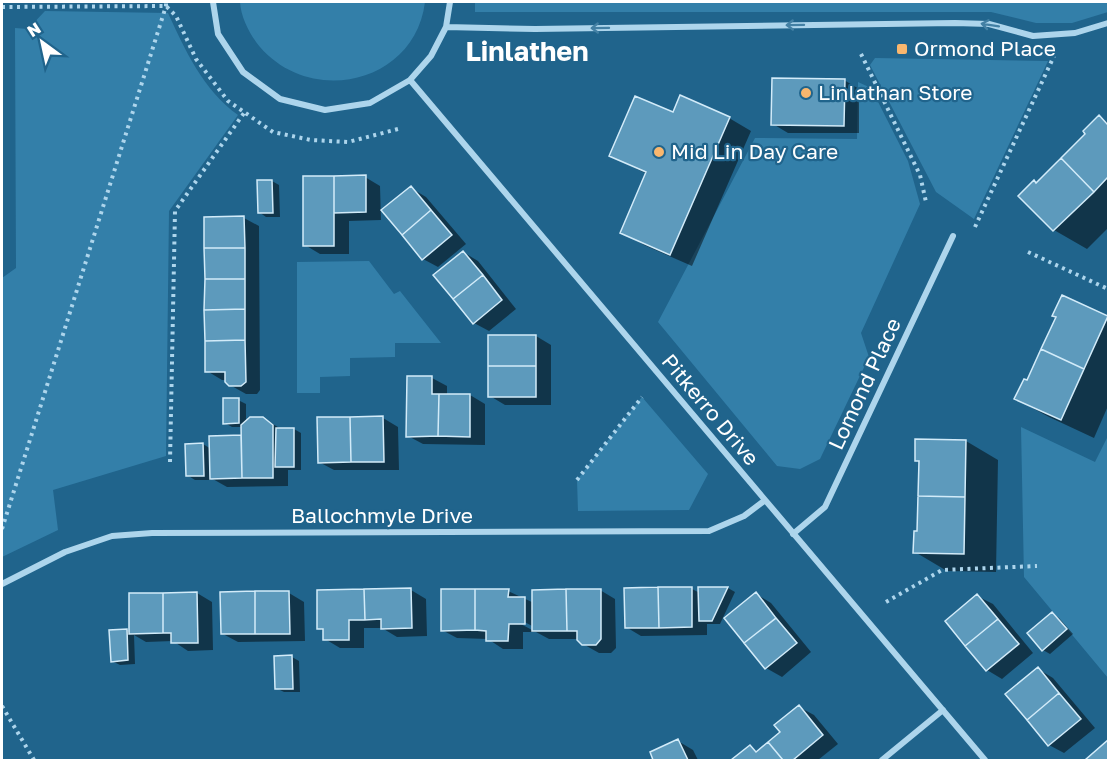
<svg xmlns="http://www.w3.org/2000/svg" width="1110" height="762" font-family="'Golos Text',sans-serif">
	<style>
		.green { fill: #337fa9 }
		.shadow { fill: #0007; fill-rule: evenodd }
		.building { fill: #5d9abc; stroke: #d2ebf9; stroke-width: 1.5 }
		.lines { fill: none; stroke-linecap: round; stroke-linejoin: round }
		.path { stroke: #add5ec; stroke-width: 4; stroke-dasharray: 3 4.5; stroke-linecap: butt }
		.street { stroke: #add5ec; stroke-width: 6 }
		.oneway { stroke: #4380a4 }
		.poi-dot { fill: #f9b76e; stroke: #20648c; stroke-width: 2 }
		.labels { text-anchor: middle; stroke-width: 4.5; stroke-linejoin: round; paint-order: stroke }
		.poi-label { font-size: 21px; fill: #fff; stroke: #20648c; text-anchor: start }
		.street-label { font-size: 21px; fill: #fff; stroke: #20648c }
		.district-label { font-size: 27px; font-weight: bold; fill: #fff; stroke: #20648c }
	</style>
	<rect width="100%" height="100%" fill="#20648c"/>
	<path class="green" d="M240,2H425C415,83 312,107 260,47C250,35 241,18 240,2Z
		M475,2H1108V12L1072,23H1036L991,12H475Z
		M45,11L168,13C185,50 203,90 238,115L169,211L166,456L53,490L58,530L2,557V278L16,268L15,28L28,29Z
		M875,58L1048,61L974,219L936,192L870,65Z
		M858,82L871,88L908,161L920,204L861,333L869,357L820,459L800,469L777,466L658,322L755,138L857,139Z
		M369,261L394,294L400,291L441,343H395V357L350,358V376L320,377V393H297V262Z
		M642,397L708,474L689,510L578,511L577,480Z
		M1021,427L1095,462L1108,436V678L1024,577Z"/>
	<path class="shadow" d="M844,80L859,89V133H788L773,124Z
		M681,97L729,118L751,131L692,266L644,245L622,232L647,174L611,156L673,114Z
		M1099,117L1108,123V228L1087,249L1054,230L1020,196L1037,184L1088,135Z
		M365,177L380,186L381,220L349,221V254H320L305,245Z
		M272,181L279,185L280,217H266L259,212Z
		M411,188L426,197L466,244L438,267L423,259Z
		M244,218L259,226L260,390L257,394H246L230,385L226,380H222L207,371Z
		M463,252L478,261L516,309L489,331L474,323Z
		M1062,297L1108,318V406L1094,438L1049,417L1016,399L1028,382L1057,317Z
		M536,336L551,345V405H505L490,396Z
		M432,378L447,386V395H470L485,404V445L423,444L408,436Z
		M238,400L246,404V423L263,418L281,429H294L301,433V470H288V486L227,487L211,478V480H195L187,475V445L203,444L211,449V437H243L242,427H232L225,423Z
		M383,418L398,427L399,470H334L319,462Z
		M966,441L998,460L996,572L947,571L915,552L919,533L921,463L916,460Z
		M728,588L735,592L720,624H707V635L641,636L626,627L692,589L700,593V589Z
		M411,590L426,599L427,636L397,637L382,628H364V648H340L325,639V632L319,628L318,591Z
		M600,590L615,599L616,648L611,653H599L583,644L578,639H549L536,632H523V649H503L488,639L457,638L442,630L508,591L534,603ZM519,619L534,627V631L517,622Z
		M197,593L212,602L213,650L188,651L173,641L146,642L134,635L135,664L120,665L112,661L126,630L130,633Z
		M222,593H289L304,602L305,641L238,642L223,634Z
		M756,594L771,603L811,652L782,677L766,668L726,618Z
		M977,596L993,604L1033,653L1002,679L987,670Z
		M1052,613L1059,618L1073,634L1050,654L1043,650Z
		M292,657L299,661L300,692H284L276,688Z
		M1038,669L1053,678L1095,728L1064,753L1049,745Z
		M799,707L814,715L838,744L818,760H734L750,747L758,752L782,732Z
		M678,741L693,750L698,760H655L652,753Z
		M1108,742V760H1087Z"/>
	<path class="building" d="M772,78L845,79L844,126L771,125Z
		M680,95L730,117L670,255L620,233L646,172L609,156L635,96L673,112Z
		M1099,115L1108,125V177L1094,192L1061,158L1085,134L1083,131Z
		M1061,158L1094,192L1053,231L1018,196L1034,180L1036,183Z
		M366,175V212L334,213V176Z
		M303,176H334V246H303Z
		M257,180H272L273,213H258Z
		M411,186L431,210L402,235L381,210Z
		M431,210L452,235L422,260L402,235Z
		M244,216L245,248H204V217Z
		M204,248H245V279H205Z
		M463,251L483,275L453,299L433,275Z
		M483,275L502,300L473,324L453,299Z
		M205,279H245V309L204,310Z
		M1062,295L1108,316L1084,369L1041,349L1056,317L1052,316Z
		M245,309V340L205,341L204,310Z
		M488,335H536V366H488Z
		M245,340L246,382L241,386H229L225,382V372H205V341Z
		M1041,349L1084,369L1061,420L1014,399L1024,379L1027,380Z
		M488,366H536V397H488Z
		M407,376H432V394H439L438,436L406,437Z
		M439,394H470V437L438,436Z
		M223,398H239V423L223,424Z
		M383,416L384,462H351L350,417Z
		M250,417H263L273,425V478H242L241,425Z
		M317,417H350L351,462L318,463Z
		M276,428H294V467H275Z
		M241,435L242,478L210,479L209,436Z
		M915,439L966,440L965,497L918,496L919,461H915Z
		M203,443L204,476H186L185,444Z
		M918,496L965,497L964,554L913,553L914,531H917Z
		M658,587L659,628H625L624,588Z
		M658,587H692V627L659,628Z
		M698,587H728L712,621H699Z
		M411,588L412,628L381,629V619L365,620L364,589Z
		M364,589L365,620H349V640H323V629H317V590Z
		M441,589H475V630L441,631Z
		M475,589H509L508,597H525V624H509L508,641H486V631L475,630Z
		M566,589L567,631H532V590Z
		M566,589H601V639L596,645H582L577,640V631H567Z
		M255,591V634H221L220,592Z
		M255,591H289L290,634H255Z
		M197,592L198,643H171V633H163V593Z
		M756,592L776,618L744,643L724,618Z
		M129,593H163V633L129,634Z
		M977,594L998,619L965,646L945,621Z
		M1052,612L1067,629L1042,651L1027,633Z
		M776,618L797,643L765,669L744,643Z
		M998,619L1019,644L986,671L965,646Z
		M127,629L128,660L111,662L109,630Z
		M292,655L293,689H275L274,656Z
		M1038,667L1059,693L1027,720L1005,694Z
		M1059,693L1081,719L1048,746L1027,720Z
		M799,705L823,735L793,760H783L768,742L780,732L774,725Z
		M678,739L688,760H652H653L650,752Z
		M1108,740V760H1085Z
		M768,742L783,760H731L750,745L756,752Z"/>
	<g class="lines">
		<path class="path" d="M2,7L166,6L176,16L196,59L228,101L273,132L311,140L348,142L402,128
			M861,54L920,175L926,202
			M975,227L1054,56
			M1028,252L1108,289
			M170,462L175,211L244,113
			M577,480L642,397
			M2,529L166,6V2
			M886,602L942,570L1037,566
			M2,706L34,760"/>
		<path class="street" d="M213,2L218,34L243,72L280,99L325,110L370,103L410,80L431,56L446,27L450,2
			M446,27L535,29L955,23L989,24L1033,36L1075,33L1108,23
			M410,80L985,760
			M793,534L825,507L953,236
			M2,584L65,552L112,536L152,533L709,531L744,516L764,501
			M882,760L943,710"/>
	</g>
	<defs><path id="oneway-shaft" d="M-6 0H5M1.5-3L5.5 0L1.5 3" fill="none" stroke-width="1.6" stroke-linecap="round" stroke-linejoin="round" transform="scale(1.5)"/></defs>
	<g class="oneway">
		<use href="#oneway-shaft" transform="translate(795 25) rotate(179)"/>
		<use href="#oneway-shaft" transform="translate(990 25) rotate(-171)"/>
		<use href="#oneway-shaft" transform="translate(600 28) rotate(179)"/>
	</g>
	<g class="poi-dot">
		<rect x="896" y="43" width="12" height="12" rx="3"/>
		<circle cx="806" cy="93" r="6"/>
		<circle cx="659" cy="152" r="6"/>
	</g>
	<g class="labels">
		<g class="poi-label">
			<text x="914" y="56">Ormond Place</text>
			<text x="818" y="100">Linlathan Store</text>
			<text x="671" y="159">Mid Lin Day Care</text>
		</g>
		<g class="street-label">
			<text transform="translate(865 384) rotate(-65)" y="7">Lomond Place</text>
			<text transform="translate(710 410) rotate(50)" y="7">Pitkerro Drive</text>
			<text x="382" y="523">Ballochmyle Drive</text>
		</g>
		<g class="district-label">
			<text x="527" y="61">Linlathen</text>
		</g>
	</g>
	<rect width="1110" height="762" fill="none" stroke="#ffffff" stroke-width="6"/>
	<g transform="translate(42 42) rotate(327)" stroke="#20648c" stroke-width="4.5" paint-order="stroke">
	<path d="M0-4.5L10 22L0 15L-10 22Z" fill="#ffffff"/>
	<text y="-9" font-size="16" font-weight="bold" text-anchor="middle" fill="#ffffff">N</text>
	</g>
</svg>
